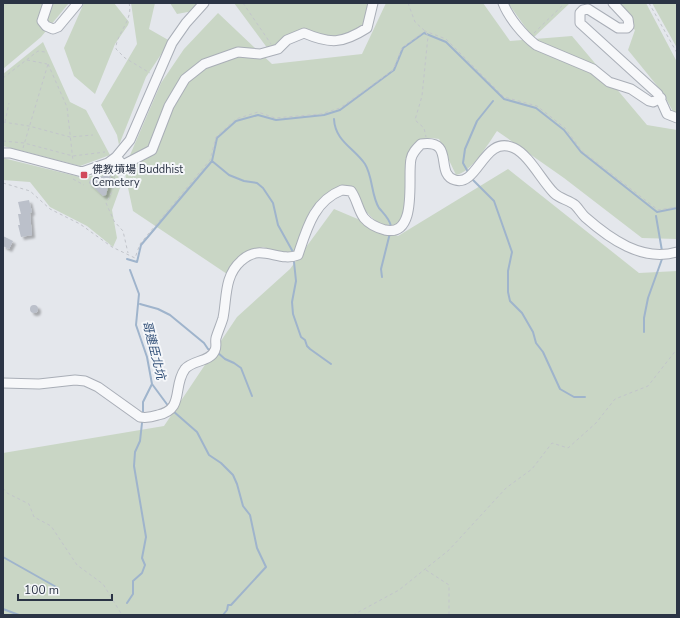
<svg xmlns="http://www.w3.org/2000/svg" width="680" height="618" font-family="'Nunito Sans','Noto Sans TC',sans-serif">
	<style>
		.green { fill: #c9d6c5 }
		.lines { fill: none; stroke-linecap: round; stroke-linejoin: round }
		.stream { stroke: #9fb4cc; stroke-width: 2 }
		.building { fill: #bbc0ca; filter: url(#shadow) }
		.minor-casing { stroke: #a9aeb7; stroke-width: 11 }
		.path { stroke: #c2c5cb; stroke-width: 1; stroke-dasharray: 3 3; stroke-linecap: butt }
		.minor { stroke: #f7f8fa; stroke-width: 9 }
		.poi-dot { fill: #d1495b; stroke: #f4f6f9; stroke-width: 1.5 }
		.labels { text-anchor: middle; stroke-width: 4; stroke-linejoin: round; paint-order: stroke }
		.poi-label { font-size: 11px; fill: #2b3445; stroke: #f4f6f9; text-anchor: start }
		.water-label { font-size: 12px; font-style: italic; fill: #34527a; stroke: #f4f6f9 }
	</style>
	<defs>
		<filter id="shadow"><feDropShadow dx="3" dy="3" stdDeviation="1" flood-color="#0004"/></filter>
	</defs>
	<rect width="100%" height="100%" fill="#e4e7ec"/>
	<path class="green" d="M3,3H69L41,37L3,69Z
		M84,3H114L129,22L128,25L115,44L95,94L74,76L64,48Z
		M131,3H155L149,29L170,41L146,77L119,145L117,135L101,105L137,44Z
		M170,3H202L193,11L177,14Z
		M234,3H370L365,27L350,35L326,39L303,28L268,49Z
		M386,3H483L510,41L572,36L647,125L677,130V239L642,238L564,178L497,131C488,144 472,172 456,175L439,139L431,138L415,143L407,157L405,210L399,224C379,231 367,214 358,199C357,196 355,191 352,188C341,179 315,202 310,211C304,223 301,237 297,250L285,254L263,247L240,256L227,274L133,211L124,169L161,83L184,49L218,13L272,64L362,54Z
		M508,3H570L533,38Z
		M607,3H646L677,62V117H676L663,93L628,50L635,30Z
		M652,3H677V48Z
		M43,42L70,102L86,110L110,155L80,166L3,146V74Z
		M3,158L84,178L117,168L120,188L112,210L117,238L113,247L87,226L50,207L30,182L3,180Z
		M508,169L639,273L677,271V615H3V453L164,426L237,317L290,269L334,209L398,236Z"/>
	<g class="lines">
		<path class="stream" d="M334,119C335,141 354,148 365,164C373,177 371,195 379,208C384,214 389,218 391,226
			M212,161L229,175L244,181L257,183L263,188L273,203L278,225L293,252
			M468,172L463,163L465,149L477,121L493,101
			M472,179L494,201L512,252L508,271V292L510,301L522,313L533,332L536,343L543,352L560,389L574,397H585
			M656,216L662,251
			M127,259L137,262L141,245L212,161L217,138L236,121L258,115L276,120L324,115L340,110L394,70L403,48L424,33L446,42L504,99L536,108L564,130L581,152L657,212L677,208
			M294,262L296,281L292,302L293,314L301,337L305,340L307,346L310,349L331,364
			M130,270L139,294L136,325L147,357L152,384L169,407
			M382,277L381,269L390,233
			M140,304L158,309L170,315L204,343L208,349L211,350
			M644,332V318L648,298L662,259
			M217,352L225,359L234,363L241,368L252,396
			M173,411L197,432L209,455L221,463L233,475L237,484L243,506L250,515L257,548L266,567L231,605H228L227,610L223,615
			M143,414V402L152,384
			M3,557L58,588
			M127,603L133,594V581L142,573L145,565L142,558L146,537L134,466L135,452L140,441L142,423
			M3,609L19,615"/>
	</g>
	<path class="building" d="M109,174L111,176L106,195L103,196L89,183L90,180Z
		M29,200L32,212L30,213L32,235L21,237L18,225H20L18,214H21L18,202Z
		M3,236L13,241L9,249L3,246Z
		M30 309a4 4 0 1 1 8 0a4 4 0 1 1-8 0Z"/>
	<g class="lines">
		<defs>
			<path id="minor" d="M48,3L42,21L46,26L53,29L58,27L78,3
				M503,3C509,18 523,35 536,45L593,69L609,82L631,89L649,101L653,102L661,98
				M613,3L628,19L629,26L627,28H618L588,9L583,10L580,13V23L658,94L667,114L677,118
				M3,153H10L82,172L108,163L116,157L130,140L172,43L186,23L204,3
				M116,157L122,164H125L152,150L169,106L185,79L204,64L238,52L260,54L278,49L287,40L304,33C330,44 342,44 367,28L373,3
				M3,383L39,384L75,380L85,381L98,387L140,417C146,418 152,417 158,415C185,409 172,387 185,369C192,360 211,362 215,350C217,346 215,342 216,338C218,331 221,325 223,318C227,298 224,276 241,261C261,242 278,263 298,255C307,228 314,201 342,190L351,191C357,199 358,210 364,218C369,224 378,228 385,230C419,237 407,176 411,159C412,153 416,149 421,144C456,139 434,174 455,180C478,187 484,134 514,148C529,155 542,181 554,193C560,199 569,200 575,205C579,209 581,213 585,217C610,239 642,262 677,252"/>
		</defs>
		<use href="#minor" class="minor-casing"/>
		<path class="path" d="M129,3C134,20 115,35 116,49L125,58L150,73
			M243,3L271,44
			M408,3L415,22L425,31L428,36L422,96L415,120L424,128L426,137
			M649,3L677,53
			M534,33L565,3
			M27,60L47,64
			M48,64L67,107L73,161
			M3,78L38,51L45,52
			M3,122L29,126L70,137L93,135
			M5,122L9,103
			M3,141L24,143L73,156L105,152
			M23,148L48,64
			M114,169L115,171L113,190L106,203L114,221L123,231L128,253
			M73,179L84,185
			M3,183L30,191L50,209L80,224L112,247L135,258L140,244L210,160L216,137L236,119L258,112L275,118L321,114L340,108L393,70L402,48L425,31L446,39L504,97L537,106L565,128L582,151L658,210L677,207
			M3,488L7,493L29,504L34,517L51,526L77,565L103,584L122,615
			M426,570L449,585V615
			M353,615L399,590L449,550L506,488L532,469L552,443L568,448L596,423L615,399L648,386L677,349"/>
		<use href="#minor" class="minor"/>
	</g>
	<rect class="poi-dot" x="80" y="171" width="8" height="8" rx="2"/>
	<g class="labels">
		<g class="poi-label">
			<text x="92" y="173">佛教墳場 Buddhist<tspan x="92" dy="13">Cemetery</tspan></text>
		</g>
		<g class="water-label">
			<text transform="translate(154 350) rotate(76)" y="4">哥連臣北坑</text>
		</g>
	</g>
	<rect width="680" height="618" fill="none" stroke="#2b3445" stroke-width="8"/>
	<path d="M18 594v6h94v-6" fill="none" stroke="#2b3445" stroke-width="2"/>
	<text x="24" y="594" font-size="12" fill="#2b3445" stroke="#f4f6f9" stroke-width="3" paint-order="stroke">100 m</text>
</svg>
